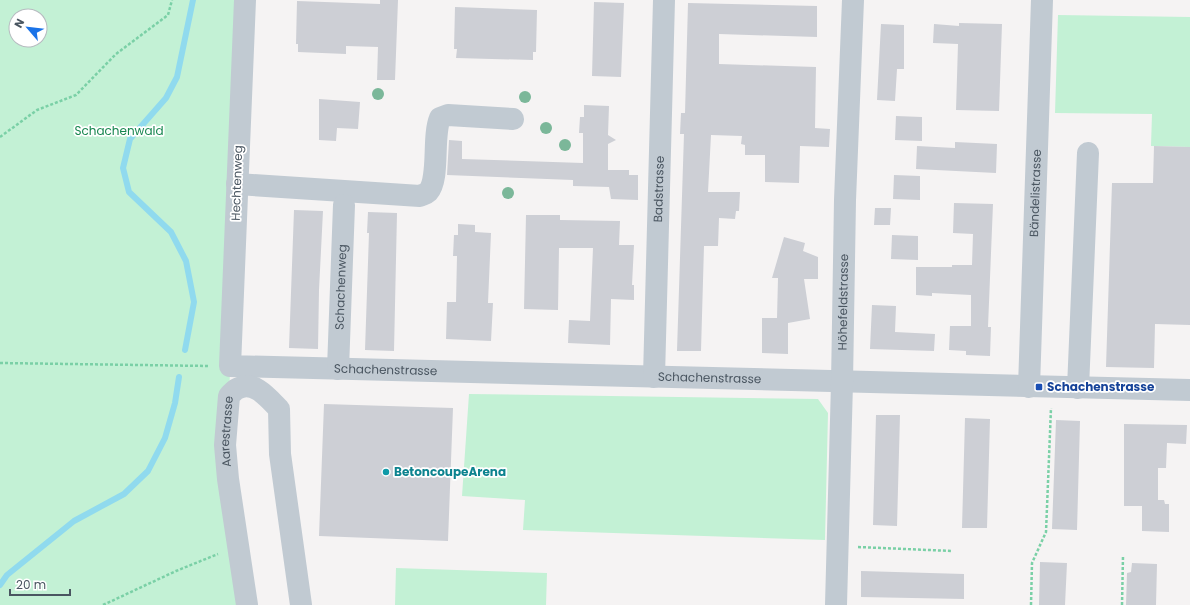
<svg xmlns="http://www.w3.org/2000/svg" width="1190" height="605" font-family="Poppins,sans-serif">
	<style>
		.green { fill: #c3f1d5; fill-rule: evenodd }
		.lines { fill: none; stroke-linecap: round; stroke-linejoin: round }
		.stream { stroke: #90daee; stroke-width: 6 }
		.building { fill: #cdcfd5 }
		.path { stroke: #7ad0a6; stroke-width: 2.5; stroke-dasharray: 3 2; stroke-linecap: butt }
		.minor { stroke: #c1cad2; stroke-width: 22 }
		.tree { fill: #7bb799 }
		.transit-dot { fill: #1a4fb4; stroke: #fff; stroke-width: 1.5 }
		.culture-dot { fill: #0f9aa8; stroke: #fff; stroke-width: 1.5 }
		.labels { text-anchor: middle; stroke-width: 3.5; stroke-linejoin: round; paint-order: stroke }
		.park-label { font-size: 12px; fill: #17864f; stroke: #fff }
		.street-label { font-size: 12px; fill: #4a5661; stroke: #fff }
		.transit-label { font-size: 12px; font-weight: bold; fill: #164399; stroke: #fff; text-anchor: start }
		.culture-label { font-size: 12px; font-weight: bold; fill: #0d838f; stroke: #fff; text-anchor: start }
	</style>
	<rect width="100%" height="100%" fill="#f5f3f3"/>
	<path class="green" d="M0,0H245L229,396L247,605H0ZM16,16H40V40H16Z
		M1058,15L1190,17V147L1151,146L1152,114L1055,113Z
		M469,394L818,399L828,413L825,540L523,530L525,500L462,496Z
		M396,568L547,573L546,605H395Z"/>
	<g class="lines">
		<path class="stream" d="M185,350L194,302L186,261L171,232L129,192L123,168L130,139L166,98L177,77L193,0
			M0,585L7,575L74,521L124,494L148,471L165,438L175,403L179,377"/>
	</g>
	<path class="building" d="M380,0H398L395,80H377L378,47L346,46V54L298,52V44H296L297,1L380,4Z
		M594,2L624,3L621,77L592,76Z
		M688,3L817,6V37L719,34V64L816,67L815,128L830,129L829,147L800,146L799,183L765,182V155H745V145L741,144L742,136L711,135L708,192H740L739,211H736L735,219L719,218L718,246H704L701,351H677L684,134H680L681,113H685Z
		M455,7L537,10L536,52H533V60L456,58L457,49H454Z
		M959,23L1002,24L999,111L956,110L958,44L933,43L934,24L959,26Z
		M881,24L904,25V69H897L895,101L877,100Z
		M319,99L360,102L358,129L337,128L336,141L319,140Z
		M584,105L609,106L608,135L616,140L608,144V170H629V175H638V200L611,199L609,187L573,186V180L447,175L449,140L462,141V159L583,163V133H579L580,117H584Z
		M896,116L922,117V141L895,140Z
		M955,142L997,144L996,173L916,169L917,146L955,148Z
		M1154,146L1190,147V325L1155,324L1154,368L1106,367L1112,183H1153Z
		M894,175L920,176V200L893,199Z
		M954,203L993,204L988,327H991L990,356L966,355V351L949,350L950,326H971V295L932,293V296L916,295V267H952V265H972L973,234L953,233Z
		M875,208H891L890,225H874Z
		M294,210L323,211L319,290L318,349L289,348Z
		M368,212L397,213L394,351L365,350L369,233H367Z
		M526,215H560V220L620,221L619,245H634L632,285H634V300L611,299L610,345L568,343L569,320L590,321L593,248H559L558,310L524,309Z
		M458,224L475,225V232L491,233L488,303H493L491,341L446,339L447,302H456L457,256H453L454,235H458Z
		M892,235L918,236V260L891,259Z
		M784,237L805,243L803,251L818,257V279H804L810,319L788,323V354L762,353V318H777L778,278H772Z
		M872,305L896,306L895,332L935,334L934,351L870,349Z
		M324,404L453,408L448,541L319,536Z
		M876,415H900L897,526L873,525Z
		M965,418L990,419L987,528H962Z
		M1056,420L1080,421L1077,530L1052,529Z
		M1124,424L1187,425L1186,444L1167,443L1166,468H1158V500H1164L1165,504H1169V532L1142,531V506H1124Z
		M1040,562L1067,563L1065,605H1039Z
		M1132,563L1157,564L1156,605H1126L1127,573L1131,572Z
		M861,571L964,574V599L861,597Z"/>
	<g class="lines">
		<path class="path" d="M0,137L37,110L76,95L116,54L168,15L172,0
			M0,363L209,366
			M858,547L952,551
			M103,605L176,571L218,554
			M1031,605L1032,563L1046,532L1051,408
			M1122,605L1123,556"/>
		<g class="minor">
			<path id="s1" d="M245,0L230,366L1190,390"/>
			<path d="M237,184L420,196C422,195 426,194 428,192C440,179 432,137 440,118L448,115L513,119"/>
			<path id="s2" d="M338,369L344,205"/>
			<path id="s3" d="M654,377L664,0"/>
			<path id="s4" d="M1029,387L1042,0"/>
			<path d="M1078,388L1088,153"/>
			<path id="s5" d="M247,605L228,479L225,445L229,396C232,393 235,389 239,388C254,380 269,399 279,409L280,454L301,605"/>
			<path id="s6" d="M836,605L842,383L845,200L853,0"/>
		</g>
	</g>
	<g class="tree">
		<circle cx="378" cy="94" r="6"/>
		<circle cx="525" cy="97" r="6"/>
		<circle cx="546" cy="128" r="6"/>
		<circle cx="565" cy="145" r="6"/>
		<circle cx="508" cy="193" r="6"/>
	</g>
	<rect class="transit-dot" x="1035" y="383" width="8" height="8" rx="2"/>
	<circle class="culture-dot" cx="386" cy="472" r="4"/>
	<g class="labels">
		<g class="park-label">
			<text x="119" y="135">Schachenwald</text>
		</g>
		<g class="street-label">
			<text transform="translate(237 183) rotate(-88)" y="4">Hechtenweg</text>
			<text dy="4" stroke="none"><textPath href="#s3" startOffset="188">Badstrasse</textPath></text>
			<text dy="4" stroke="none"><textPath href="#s4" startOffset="194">Bändelistrasse</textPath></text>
			<text dy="4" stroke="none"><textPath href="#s2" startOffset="82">Schachenweg</textPath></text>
			<text dy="4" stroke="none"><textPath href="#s6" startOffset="303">Höhefeldstrasse</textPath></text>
			<text dy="4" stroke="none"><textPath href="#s1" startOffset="522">Schachenstrasse</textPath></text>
			<text dy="4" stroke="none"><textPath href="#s1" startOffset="846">Schachenstrasse</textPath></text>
			<text dy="4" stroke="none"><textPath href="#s5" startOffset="175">Aarestrasse</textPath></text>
		</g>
		<g class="transit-label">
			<text x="1047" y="391">Schachenstrasse</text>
		</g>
		<g class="culture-label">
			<text x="394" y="476">BetoncoupeArena</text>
		</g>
	</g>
	<g transform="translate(28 28) rotate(298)"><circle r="19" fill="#ffffff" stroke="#b7bbc0"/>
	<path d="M0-3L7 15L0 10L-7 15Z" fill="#1a73e8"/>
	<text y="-6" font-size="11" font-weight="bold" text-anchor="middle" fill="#4a5661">N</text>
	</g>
	<path d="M10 589v6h60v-6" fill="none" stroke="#4a5661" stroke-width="2"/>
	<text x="16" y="589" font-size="12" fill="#4a5661" stroke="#ffffff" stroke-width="3" paint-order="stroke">20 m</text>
</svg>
